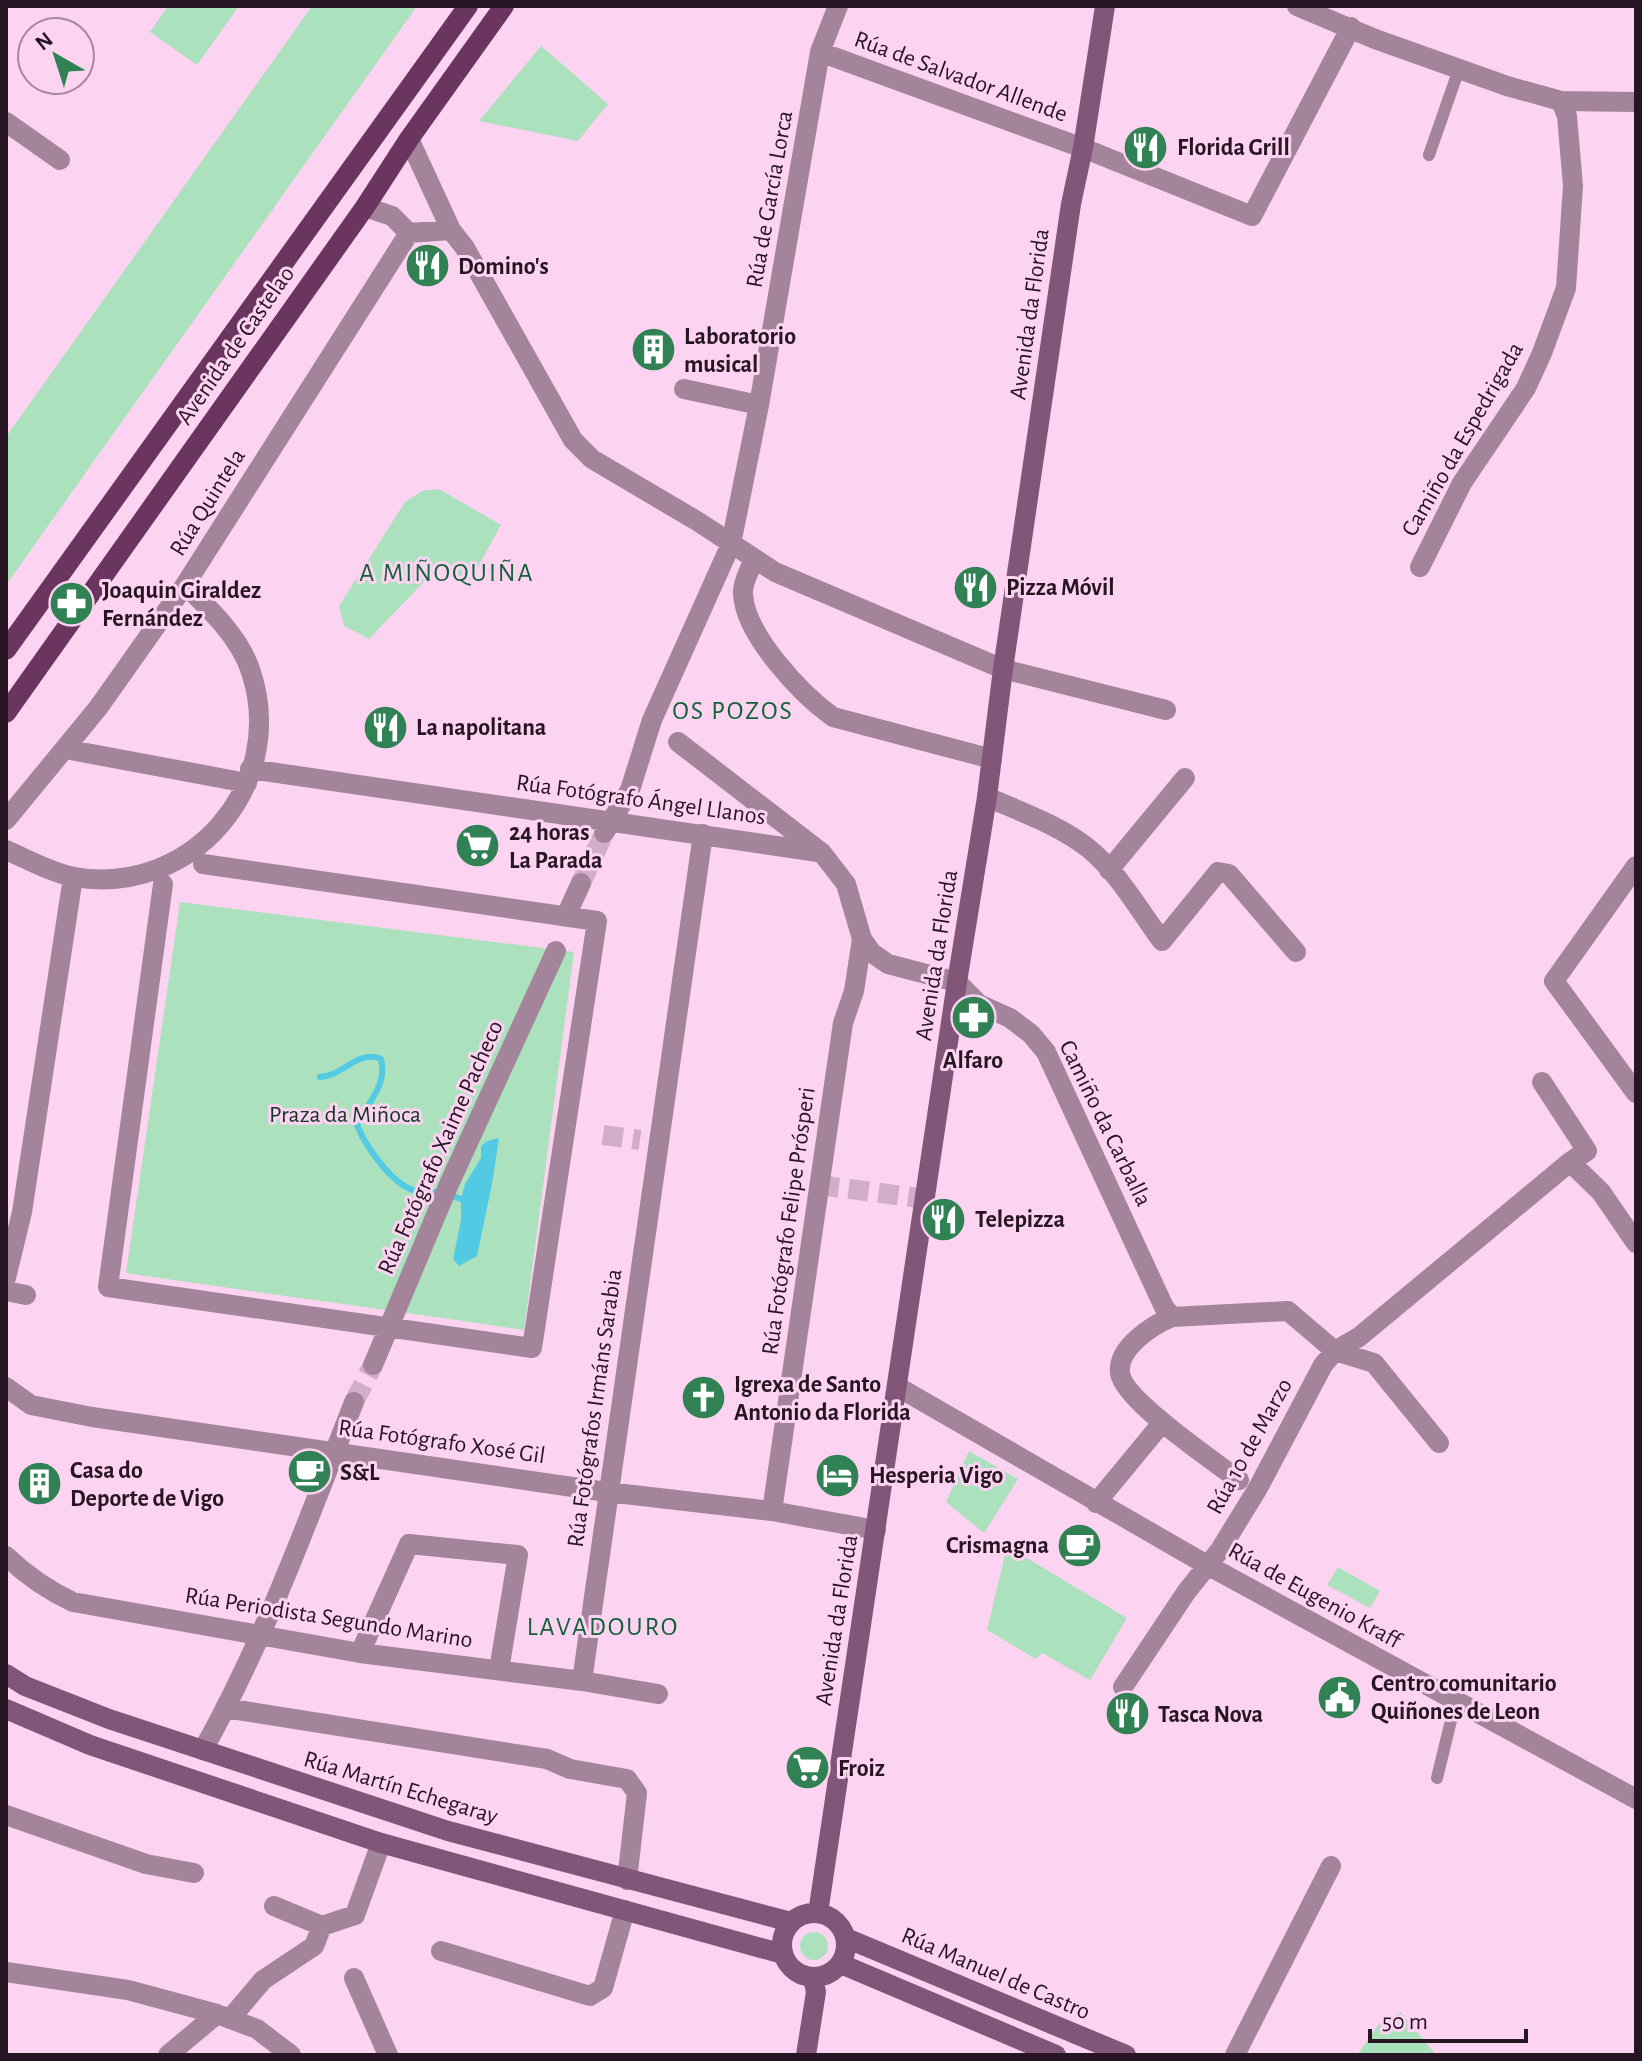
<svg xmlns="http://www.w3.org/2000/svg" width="1642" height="2061" font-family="'Alegreya Sans',sans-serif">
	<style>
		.green { fill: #ace1bd }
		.water { fill: #53cae4 }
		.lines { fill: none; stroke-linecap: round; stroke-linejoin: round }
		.stream { stroke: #53cae4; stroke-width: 6 }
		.street-tunnel { stroke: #d2adc9; stroke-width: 20; stroke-dasharray: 20 10; stroke-linecap: butt }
		.lane { stroke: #a3849b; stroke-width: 12 }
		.street { stroke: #a3849b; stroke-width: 20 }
		.secondary { stroke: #825679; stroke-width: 20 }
		.primary { stroke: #6a3660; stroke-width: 20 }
		.labels { text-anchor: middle; stroke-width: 6; stroke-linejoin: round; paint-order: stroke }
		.street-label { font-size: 24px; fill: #271523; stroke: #fdd3f2 }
		.poi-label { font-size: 24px; font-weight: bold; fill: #271523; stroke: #fdd3f2; text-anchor: start }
		.park-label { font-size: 24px; fill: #123621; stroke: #fdd3f2 }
		.neighbourhood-label { font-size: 26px; letter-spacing: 2px; fill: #126239; stroke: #fdd3f2 }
	</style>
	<rect width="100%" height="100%" fill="#fdd3f2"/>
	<path class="green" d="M168,6H239L197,65L150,32Z
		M312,6H417L6,585V437Z
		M541,46L608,104L578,141L479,121Z
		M439,489L501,525L468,585L444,561L369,639L344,626L339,606L405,502L422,491Z
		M180,902L574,952L524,1330C391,1310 259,1293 126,1273Z
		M969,1451L1018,1479L984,1533L946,1502Z
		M1007,1546L1127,1618L1090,1680L1042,1653L1036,1659L987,1630Z
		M1338,1567L1380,1591L1370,1608L1327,1585Z
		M800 1946a14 14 0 1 1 28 0a14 14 0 1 1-28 0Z
		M1401,2012L1436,2055H1357L1378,2025Z"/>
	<path class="water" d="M499,1138L492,1184L477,1256L459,1266L453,1259L461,1220V1199L465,1184L481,1158V1146L487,1141Z"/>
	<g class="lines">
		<path class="stream" d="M320,1077C343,1076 358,1049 381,1059C388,1085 367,1103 357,1125C366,1147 392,1185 416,1191C425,1193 434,1191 442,1192C448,1193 455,1197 461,1199"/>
		<path class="street-tunnel" d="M581,883L604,833
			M603,1135L640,1140
			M819,1185L926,1199
			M354,1402L373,1365"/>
		<path class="lane" d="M1429,155L1459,69
			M1437,1778L1456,1700"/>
		<path class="street" d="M1297,6L1375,39L1507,86L1561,101L1636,102
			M820,52L1083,148L1252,216L1351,27
			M6,122L60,160
			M409,139L451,230L465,248L573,440L592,459L697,521L775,572L1003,669L1166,710
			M365,207L392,216L409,233
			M409,233L451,230
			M684,389L759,405
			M754,559C750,569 742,584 743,594C745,635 801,694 833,717L992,759
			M1420,567L1462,483L1526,388L1542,353L1566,288L1573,186L1567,116L1561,101
			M678,742L822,853L846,884L862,939L872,953L888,964L957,982L979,1004L1010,1018L1031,1034L1046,1052L1164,1307L1172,1317L1288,1311L1335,1351L1374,1363L1439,1443
			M65,749L247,783
			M250,769L818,852
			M987,797C1021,812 1059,825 1088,848C1118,872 1139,910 1162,941L1218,872L1229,874L1296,952
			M6,820L98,708L185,585L409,233
			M604,833L630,790L652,720L731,544L759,405L820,52L838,6
			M6,850C27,859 52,873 74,877C192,897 288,785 251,672C241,639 210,609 185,585
			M1636,866L1554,981L1636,1093
			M1109,870L1185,778
			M163,884L108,1287L532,1348L597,921L203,864
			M566,916L581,883
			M1542,1082L1587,1151L1570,1162
			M6,1278L22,1212L73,877
			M6,1291L26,1295
			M1172,1317C1153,1325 1117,1347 1120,1373C1123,1400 1215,1462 1239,1480
			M373,1365L449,1184L556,951
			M6,1387L31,1405L92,1417L607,1492L772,1511L876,1530
			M898,1387L1207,1565L1636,1799
			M1096,1503L1162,1423
			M772,1511L843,1023L854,991L862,939
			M6,1556C27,1576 47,1590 73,1602L360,1653L582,1681L658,1694
			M360,1653L409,1544L518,1555L499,1670
			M582,1681L703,834
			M1123,1687L1187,1591L1220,1550L1258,1488L1323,1365L1335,1351L1359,1337L1570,1162L1601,1192L1636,1243
			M225,1708L547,1759L570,1769L627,1779L637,1793L627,1880
			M203,1750C264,1641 309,1518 354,1402
			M6,1815L146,1864L194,1873
			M274,1906L322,1926L355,1915L381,1843
			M441,1951L590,1996L603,1988L625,1910
			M6,1972L128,1990L217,2014L257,2029L291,2055
			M354,1978L388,2055
			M230,2019L263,1980L314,1946L322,1926
			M168,2055L217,2014
			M1235,2055L1331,1866"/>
		<path class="secondary" d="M6,1674L25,1686L109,1719L448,1831L791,1922
			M6,1709L90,1745L381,1843L783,1954
			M782 1945a32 32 0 1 1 64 0a32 32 0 1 1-64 0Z
			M818,1913L957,982L987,797L1003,669L1071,204L1083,148L1105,6
			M846,1938L1126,2055
			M841,1964L1056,2055
			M806,2055L816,1992L813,1978"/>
		<path class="primary" d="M6,650L468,6
			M6,713L365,207L409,139L504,6"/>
	</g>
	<defs>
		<symbol id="restaurant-disc" viewBox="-11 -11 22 22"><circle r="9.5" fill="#308153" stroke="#fdd3f2"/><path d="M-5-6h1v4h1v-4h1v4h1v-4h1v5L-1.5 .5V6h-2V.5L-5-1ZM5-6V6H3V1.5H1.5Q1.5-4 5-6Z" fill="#fff"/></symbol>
		<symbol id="building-disc" viewBox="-11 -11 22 22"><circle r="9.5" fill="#308153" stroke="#fdd3f2"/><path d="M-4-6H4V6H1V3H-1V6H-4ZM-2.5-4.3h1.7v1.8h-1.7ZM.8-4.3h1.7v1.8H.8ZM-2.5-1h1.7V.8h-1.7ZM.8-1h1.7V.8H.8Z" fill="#fff"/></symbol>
		<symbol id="pharmacy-disc" viewBox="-11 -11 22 22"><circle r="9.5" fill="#308153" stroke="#fdd3f2"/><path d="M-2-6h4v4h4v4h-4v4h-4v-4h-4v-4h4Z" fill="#fff"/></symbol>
		<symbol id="supermarket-disc" viewBox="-11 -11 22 22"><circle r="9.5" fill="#308153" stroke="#fdd3f2"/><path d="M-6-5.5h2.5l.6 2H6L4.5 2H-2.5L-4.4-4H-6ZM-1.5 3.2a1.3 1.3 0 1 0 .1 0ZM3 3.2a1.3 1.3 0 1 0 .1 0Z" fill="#fff"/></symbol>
		<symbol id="church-disc" viewBox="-11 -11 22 22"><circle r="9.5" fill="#308153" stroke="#fdd3f2"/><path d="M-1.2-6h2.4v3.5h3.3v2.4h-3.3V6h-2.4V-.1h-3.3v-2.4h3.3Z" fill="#fff"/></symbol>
		<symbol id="cafe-disc" viewBox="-11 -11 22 22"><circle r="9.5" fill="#308153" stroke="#fdd3f2"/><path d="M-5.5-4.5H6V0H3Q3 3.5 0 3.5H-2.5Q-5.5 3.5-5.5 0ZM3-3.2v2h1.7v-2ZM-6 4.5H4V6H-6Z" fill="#fff"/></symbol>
		<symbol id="hotel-disc" viewBox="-11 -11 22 22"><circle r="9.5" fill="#308153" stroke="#fdd3f2"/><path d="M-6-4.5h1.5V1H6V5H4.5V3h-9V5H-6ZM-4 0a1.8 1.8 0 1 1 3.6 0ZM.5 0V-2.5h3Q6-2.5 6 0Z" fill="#fff"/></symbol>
		<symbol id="civic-disc" viewBox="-11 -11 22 22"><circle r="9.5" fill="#308153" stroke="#fdd3f2"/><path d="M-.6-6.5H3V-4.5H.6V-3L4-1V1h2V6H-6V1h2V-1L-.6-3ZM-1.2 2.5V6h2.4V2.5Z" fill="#fff"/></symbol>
	</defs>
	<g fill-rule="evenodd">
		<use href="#restaurant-disc" x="1120" y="122" width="51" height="51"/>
		<use href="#restaurant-disc" x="402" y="240" width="51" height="51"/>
		<use href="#building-disc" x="628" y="324" width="51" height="51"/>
		<use href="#restaurant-disc" x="950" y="562" width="51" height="51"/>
		<use href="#pharmacy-disc" x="46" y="578" width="51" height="51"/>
		<use href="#restaurant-disc" x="360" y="702" width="51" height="51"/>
		<use href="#supermarket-disc" x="452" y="820" width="51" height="51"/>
		<use href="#pharmacy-disc" x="948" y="992" width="51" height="51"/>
		<use href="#restaurant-disc" x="918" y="1194" width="51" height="51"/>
		<use href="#church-disc" x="678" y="1372" width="51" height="51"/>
		<use href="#cafe-disc" x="284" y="1446" width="51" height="51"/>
		<use href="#hotel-disc" x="812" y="1450" width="51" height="51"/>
		<use href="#building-disc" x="14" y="1458" width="51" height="51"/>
		<use href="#cafe-disc" x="1054" y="1520" width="51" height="51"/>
		<use href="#civic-disc" x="1314" y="1672" width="51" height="51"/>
		<use href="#restaurant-disc" x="1102" y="1688" width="51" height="51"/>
		<use href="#supermarket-disc" x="782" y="1742" width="51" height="51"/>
	</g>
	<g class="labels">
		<g class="street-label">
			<text transform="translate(961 76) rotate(20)" y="8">Rúa de Salvador Allende</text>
			<text transform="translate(769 199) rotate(-80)" y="8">Rúa de García Lorca</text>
			<text transform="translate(1029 314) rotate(-82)" y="8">Avenida da Florida</text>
			<text transform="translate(235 345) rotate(-55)" y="8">Avenida de Castelao</text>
			<text transform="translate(1462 439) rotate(-60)" y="8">Camiño da Espedrigada</text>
			<text transform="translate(207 502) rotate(-58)" y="8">Rúa Quintela</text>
			<text transform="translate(641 799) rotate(8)" y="8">Rúa Fotógrafo Ángel Llanos</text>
			<text transform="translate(936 955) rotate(-81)" y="8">Avenida da Florida</text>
			<text transform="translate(1106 1123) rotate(64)" y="8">Camiño da Carballa</text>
			<text transform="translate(440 1147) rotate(-66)" y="8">Rúa Fotógrafo Xaime Pacheco</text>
			<text transform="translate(788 1221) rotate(-82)" y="8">Rúa Fotógrafo Felipe Prósperi</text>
			<text transform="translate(594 1408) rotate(-82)" y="8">Rúa Fotógrafos Irmáns Sarabia</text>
			<text transform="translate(442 1441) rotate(8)" y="8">Rúa Fotógrafo Xosé Gil</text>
			<text transform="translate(1249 1446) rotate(-61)" y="8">Rúa 10 de Marzo</text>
			<text transform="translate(1315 1595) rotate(29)" y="8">Rúa de Eugenio Kraff</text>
			<text transform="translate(329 1617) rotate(9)" y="8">Rúa Periodista Segundo Marino</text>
			<text transform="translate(836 1620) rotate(-81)" y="8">Avenida da Florida</text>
			<text transform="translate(401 1787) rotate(17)" y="8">Rúa Martín Echegaray</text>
			<text transform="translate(996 1973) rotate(23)" y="8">Rúa Manuel de Castro</text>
		</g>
		<g class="poi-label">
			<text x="1177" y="155">Florida Grill</text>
			<text x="458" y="274">Domino's</text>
			<text x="684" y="344">Laboratorio<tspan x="684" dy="28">musical</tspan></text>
			<text x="1006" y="595">Pizza Móvil</text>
			<text x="102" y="598">Joaquin Giraldez<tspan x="102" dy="28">Fernández</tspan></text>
			<text x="416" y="735">La napolitana</text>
			<text x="509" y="840">24 horas<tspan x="509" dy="28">La Parada</tspan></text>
			<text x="973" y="1068" text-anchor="middle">Alfaro</text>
			<text x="975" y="1227">Telepizza</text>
			<text x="734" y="1392">Igrexa de Santo<tspan x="734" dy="28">Antonio da Florida</tspan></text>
			<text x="70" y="1478">Casa do<tspan x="70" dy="28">Deporte de Vigo</tspan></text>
			<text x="340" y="1480">S&amp;L</text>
			<text x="869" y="1483">Hesperia Vigo</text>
			<text x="1049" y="1553" text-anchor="end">Crismagna</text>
			<text x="1371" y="1691">Centro comunitario<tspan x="1371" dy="28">Quiñones de Leon</tspan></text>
			<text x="1158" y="1722">Tasca Nova</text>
			<text x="838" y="1776">Froiz</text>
		</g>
		<g class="park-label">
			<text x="345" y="1122">Praza da Miñoca</text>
		</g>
		<g class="neighbourhood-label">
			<text x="447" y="581">A MIÑOQUIÑA</text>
			<text x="733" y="719">OS POZOS</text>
			<text x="603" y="1635">LAVADOURO</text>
		</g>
	</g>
	<rect width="1642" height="2061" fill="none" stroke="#271523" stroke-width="16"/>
	<g transform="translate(56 56) rotate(321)"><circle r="38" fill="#fdd3f2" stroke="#a7879f" stroke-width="2"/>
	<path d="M0-6L14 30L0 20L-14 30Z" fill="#308153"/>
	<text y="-12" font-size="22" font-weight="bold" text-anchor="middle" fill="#271523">N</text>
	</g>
	<path d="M1370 2029v12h156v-12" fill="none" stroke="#271523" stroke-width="4"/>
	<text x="1382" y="2029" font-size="24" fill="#271523" stroke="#fdd3f2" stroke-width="6" paint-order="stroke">50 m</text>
</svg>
